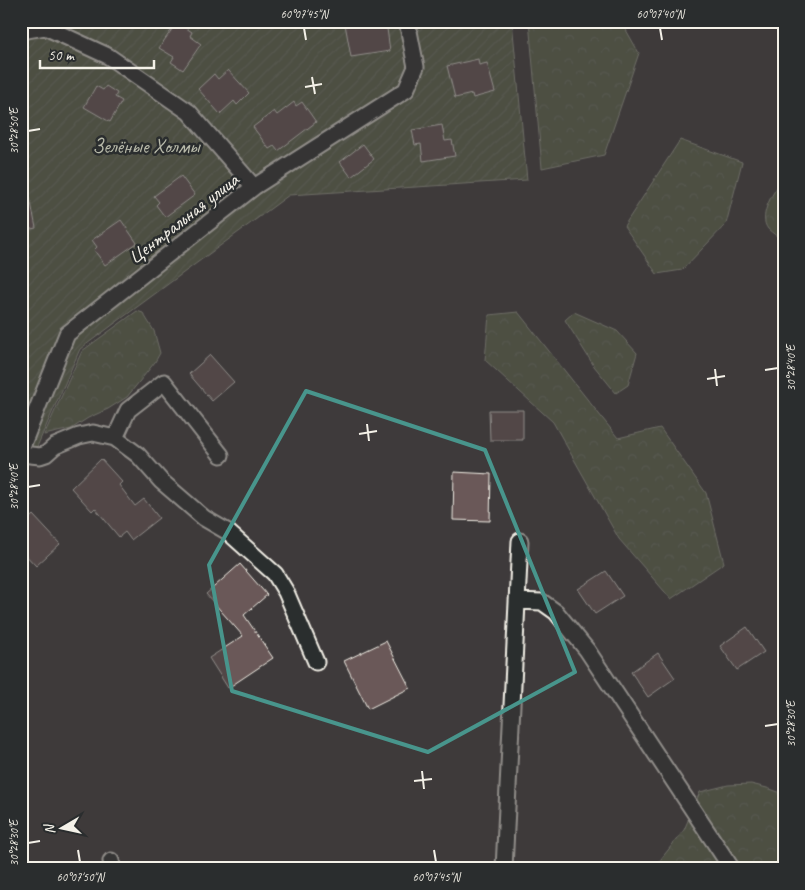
<svg xmlns="http://www.w3.org/2000/svg" width="805" height="890" font-family="Caveat,sans-serif">
	<style>
		.forest { fill: url(#forest-crowns); stroke: #a9ac9b }
		.garden { fill: url(#garden-furrows); stroke: #a9ac9b }
		.building { fill: #6b5858; stroke: #f4f1e8 }
		.lines { fill: none; stroke-linecap: round; stroke-linejoin: round }
		.minor-casing { stroke: #f4f1e8; stroke-width: 19 }
		.minor { stroke: #2a2d2e; stroke-width: 15 }
		.marked { fill: none; stroke: #48958c; stroke-width: 4; stroke-linejoin: round }
		.ticks { fill: none; stroke: #f4f1e8; stroke-width: 2 }
		.labels { text-anchor: middle; stroke-width: 5; stroke-linejoin: round; paint-order: stroke }
		.park-label { font-size: 20px; fill: #b8baaa; stroke: #2a2d2e }
		.street-label { font-size: 20px; fill: #f4f1e8; stroke: #2a2d2e }
		.neatline { fill: none; stroke: #f4f1e8; stroke-width: 2 }
		.ticks-label { font-size: 12px; text-anchor: middle; fill: #f4f1e8 }
	</style>
	<defs>
		<pattern id="forest-crowns" width="20" height="18" patternUnits="userSpaceOnUse" patternTransform="scale(1.25)"><rect width="20" height="18" fill="#5e674e"/><path d="M2 6a3 3 0 1 1 6 0M12 15a3 3 0 1 1 6 0" fill="none" stroke="#767d68"/></pattern>
		<pattern id="garden-furrows" width="10" height="10" patternUnits="userSpaceOnUse" patternTransform="scale(1.25)"><rect width="10" height="10" fill="#5e674e"/><path d="M-1 1l2-2M0 10L10 0M9 11l2-2" fill="none" stroke="#767d68"/></pattern>
	</defs>
	<rect width="100%" height="100%" fill="#3e3a3b"/>
	<filter id="ink" filterUnits="userSpaceOnUse"><feTurbulence type="fractalNoise" baseFrequency=".02" numOctaves="2"/><feDisplacementMap in="SourceGraphic" scale="10" xChannelSelector="R" yChannelSelector="G"/><feConvolveMatrix kernelMatrix="1 2 1 2 8 2 1 2 1" color-interpolation-filters="sRGB"/></filter>
	<g filter="url(#ink)">
		<path class="forest" d="M529,21H621L639,53L604,155L542,168Z
			M680,140L742,162L726,224L682,270L657,274L624,226Z
			M784,178V241C779,237 772,233 768,229C757,215 775,189 784,178Z
			M137,311L143,313L154,331L160,353L155,362L127,397L108,409L88,418L71,429L44,435L82,351Z
			M518,312L618,438L660,428L706,493L724,563L671,599L619,539L553,422L485,360L489,315Z
			M574,312L617,331L637,353L628,385L616,393L594,366L565,320Z
			M751,784L767,788L784,794V869H651L657,864L684,830L700,792L728,785Z"/>
		<path class="garden" d="M21,21H512L527,180L289,195L80,349L36,449L21,444Z"/>
		<path class="building" d="M352,21H386L390,51L351,57L345,24L352,23Z
			M177,22L192,32L190,36L201,44L183,70L171,62L174,57L159,48Z
			M478,59L479,65L487,63L495,92L473,98L472,94L455,98L447,66Z
			M228,70L249,93L237,105L234,101L220,114L198,89L214,74L218,79Z
			M96,86L103,90L106,86L117,93L115,97L122,101L110,122L84,107Z
			M294,102L296,106L302,102L316,122L278,151L274,146L269,149L253,127L274,111L277,115Z
			M442,125L445,141L452,140L455,156L423,161L421,144L415,145L412,130Z
			M363,144L374,159L351,177L340,162Z
			M181,176L195,195L165,217L156,205L159,202L154,196Z
			M27,183L36,228L21,231V184Z
			M121,220L137,243L105,265L94,250L97,247L92,240Z
			M210,355L234,382L212,401L189,374Z
			M489,410H523V440H490Z
			M101,459L122,482L119,485L135,506L144,499L159,518L131,540L125,532L119,537L95,508L92,511L71,488Z
			M454,472L491,474L490,521L453,520Z
			M33,515L60,544L36,566L21,550V526Z
			M240,564L267,595L244,615L273,658L228,688L209,658L243,636L206,594Z
			M606,571L623,596L595,614L578,589Z
			M747,627L764,652L737,670L720,646Z
			M386,641L410,688L368,709L344,661Z
			M658,653L675,678L648,697L631,672Z"/>
		<g class="lines">
			<defs>
				<path id="minor" d="M21,31L45,27L108,56L189,112L254,187
					M115,438L128,410L164,382L221,455
					M21,449L67,334L254,187L406,90L416,67L407,21
					M21,454L40,456L46,454L55,446L79,436L93,433L115,438L138,455L161,481L175,493L204,518L228,532L275,574L286,592L316,662
					M517,601L542,602L556,612L587,650L732,869
					M111,861L113,869
					M504,869L520,541"/>
			</defs>
			<use href="#minor" class="minor-casing"/>
			<use href="#minor" class="minor"/>
		</g>
	</g>
	<path d="M0 0H805V890H0ZM306,391L485,450L575,672L428,752L232,691L209,565Z" fill="#3e3a3b" fill-opacity=".55" fill-rule="evenodd"/>
	<path class="marked" d="M306,391L485,450L575,672L428,752L232,691L209,565Z"/>
	<path class="ticks" d="M304,28L306,40M660,28L662,40M312,77L315,94M305,87L322,84M28,131L40,129M715,369L717,386M765,370L778,368M707,379L725,376M367,424L369,441M359,434L377,431M28,487L40,485M765,726L778,724M422,771L424,789M414,781L432,779M28,843L40,841M78,850L80,862M434,850L436,862"/>
	<g class="labels">
		<g class="park-label">
			<text x="146" y="153">Зелёные Холмы</text>
		</g>
		<g class="street-label">
			<text transform="translate(183 218) rotate(-38)" y="7">Центральная улица</text>
		</g>
	</g>
	<rect width="805" height="890" fill="none" stroke="#2a2d2e" stroke-width="55"/>
	<g transform="translate(62 828) rotate(261)" stroke="#2a2d2e" stroke-width="4" paint-order="stroke">
	<path d="M0-4L9 19L0 12L-9 19Z" fill="#f4f1e8"/>
	<text y="-8" font-size="14" font-weight="bold" text-anchor="middle" fill="#f4f1e8">N</text>
	</g>
	<path d="M40 60v8h114v-8" fill="none" stroke="#f4f1e8" stroke-width="2.5"/>
	<text x="48" y="60" font-size="15" fill="#f4f1e8" stroke="#2a2d2e" stroke-width="4" paint-order="stroke">50 m</text>
	<rect x="28" y="28" width="750" height="834" class="neatline"/>
	<g class="ticks-label">
		<text x="304" y="18">60°07'45"N</text>
		<text x="660" y="18">60°07'40"N</text>
		<text transform="translate(14 131) rotate(-90)" y="4">30°28'50"E</text>
		<text transform="translate(791 368) rotate(-90)" y="4">30°28'40"E</text>
		<text transform="translate(14 487) rotate(-90)" y="4">30°28'40"E</text>
		<text transform="translate(791 724) rotate(-90)" y="4">30°28'30"E</text>
		<text transform="translate(14 843) rotate(-90)" y="4">30°28'30"E</text>
		<text x="80" y="881">60°07'50"N</text>
		<text x="436" y="881">60°07'45"N</text>
	</g>
</svg>
